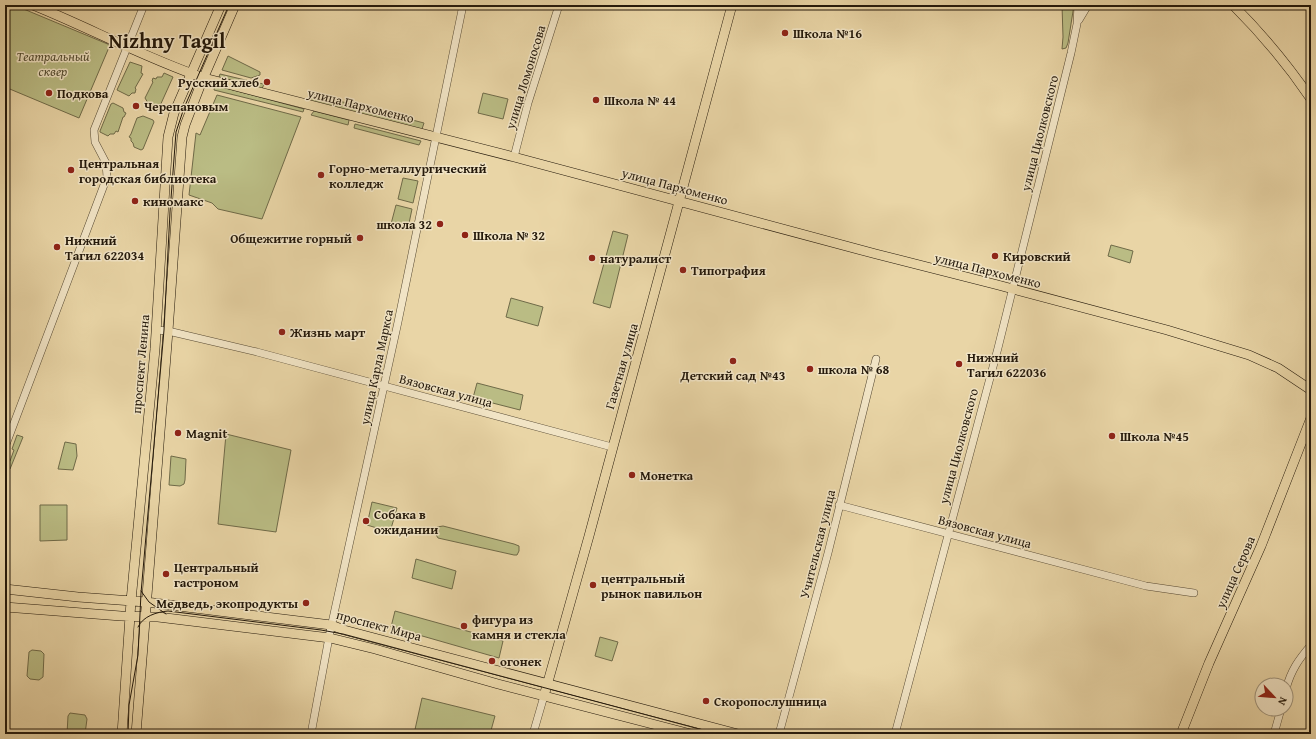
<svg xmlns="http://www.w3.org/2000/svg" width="1316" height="739" font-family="'Gentium Book Plus',serif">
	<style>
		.green { fill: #babc84; stroke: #6f6a48 }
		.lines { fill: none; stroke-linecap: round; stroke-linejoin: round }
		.minor-casing { stroke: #554832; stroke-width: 8 }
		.major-casing { stroke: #24190b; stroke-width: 10 }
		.minor { stroke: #f1e4c5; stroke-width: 7 }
		.major { stroke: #e9d5a6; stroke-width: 9 }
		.tram { stroke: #24190b; stroke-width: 1 }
		.poi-dot { fill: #8f2418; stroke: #f1e4c5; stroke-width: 1.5 }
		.labels { text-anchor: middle; stroke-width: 3; stroke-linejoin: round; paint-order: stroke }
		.poi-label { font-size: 13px; font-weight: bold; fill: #24190b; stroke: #f1e4c5; text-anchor: start }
		.park-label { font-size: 13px; font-style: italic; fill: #514a2f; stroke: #f1e4c5 }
		.street-label { font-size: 13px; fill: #24190b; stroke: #f1e4c5 }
		.town-label { font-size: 21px; font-weight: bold; fill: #24190b; stroke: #f1e4c5 }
	</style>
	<rect width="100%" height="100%" fill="#e9d5a6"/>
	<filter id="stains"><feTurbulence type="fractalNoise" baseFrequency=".005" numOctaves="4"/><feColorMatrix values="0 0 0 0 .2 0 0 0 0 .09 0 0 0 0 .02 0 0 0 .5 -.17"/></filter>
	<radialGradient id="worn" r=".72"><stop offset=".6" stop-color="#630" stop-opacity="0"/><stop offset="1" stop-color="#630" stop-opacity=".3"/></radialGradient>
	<path class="green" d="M5,5H14L110,45L79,118L5,87L8,80L5,78Z
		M1062,5H1074L1068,43L1066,48L1062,49L1063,37Z
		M228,56L260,72V75L251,78L222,70Z
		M130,62L142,66L141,73L143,74L135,88L136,89L135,93H132L129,96L117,90Z
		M164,73L173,77L159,108L148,103L145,98L153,82L152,81L153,78L156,79L157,77H162Z
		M220,74L258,83L264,84L262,89L219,77Z
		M215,85L304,109L303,112L214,90Z
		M483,93L508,99L503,119L478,113Z
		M312,94L424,123L421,132L309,101Z
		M217,95L301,117L262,219L218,209L212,203L189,195L196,133L200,135Z
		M113,103L123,108L124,112L126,113L124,117H123L118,132L116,131L114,134H110L108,136L100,132V131L111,104Z
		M314,111L349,120L348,125L311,115Z
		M143,116L153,120L154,122L143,149L141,150L134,147L133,143L131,141V138L129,137L131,134L137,118Z
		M355,124L421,141L419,145L354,128Z
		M403,178L418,181L413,203L398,199Z
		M396,205L412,209L408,228L391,224Z
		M613,231L628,235L610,308L593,303Z
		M1111,245L1133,251L1130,263L1108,256Z
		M511,298L543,307L538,326L506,317Z
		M477,383L523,395L520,410L473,398Z
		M226,434L291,450L276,532L218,524Z
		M17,435L23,437L10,469L6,467L8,460L10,461L14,450L12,449Z
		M65,442L76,444L77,456L73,470L58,469Z
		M171,456L186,459L185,480L184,484L180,486L169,485Z
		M372,502L397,508L390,532L367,525Z
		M40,505H67V540L40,541Z
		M443,526L514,544L519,546V551L517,555H514L438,538L435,533L437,527Z
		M416,559L456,571L452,589L412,578Z
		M395,611L503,641L499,658L391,627Z
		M600,637L618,642L612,661L595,656Z
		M32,650L41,651L44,654L43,677L39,680L30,679L27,676L29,652Z
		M422,698L495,716L490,734H414Z
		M70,713L85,715L87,719L85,734H67L68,716Z"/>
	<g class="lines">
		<defs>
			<path id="minor" d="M1079,20L1088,5
				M514,157L528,103L559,5
				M156,330L168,331L257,352L612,447
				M5,447L107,177L106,163L95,142L94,130L144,5
				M839,505L1146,586L1194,593
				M1286,689C1291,670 1299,659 1311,645
				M311,734L330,632L398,322L463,5
				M533,734L544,696
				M779,734L828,553L876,359
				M895,734L998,348L1071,53L1077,24L1078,5
				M1274,734L1281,709"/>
			<path id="major" d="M33,5C90,28 145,58 204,78L514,157L876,254L998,285L1167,330L1249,355L1278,368L1311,390
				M1233,5C1262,34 1288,65 1311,99
				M5,589L78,597L146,602L331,625L344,630L738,734
				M5,607L121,616L158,617L330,638L375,649L498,684L691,734
				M544,696L589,536L732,5
				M122,734L131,601L155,349L168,137L174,113L221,5
				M136,734L168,331L182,137L185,125L200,86L235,5
				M1181,734L1209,663L1261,546L1311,418"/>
		</defs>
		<use href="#minor" class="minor-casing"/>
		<use href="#major" class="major-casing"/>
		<use href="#minor" class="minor"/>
		<use href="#major" class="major"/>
		<path class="tram" d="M141,591L149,602L166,614
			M138,627C143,616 157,612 168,611L321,630L343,634L718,734
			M128,734L129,705L138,655L141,593L164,330L170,212L176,132L184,108L229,5"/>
	</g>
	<g class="poi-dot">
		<circle cx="785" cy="33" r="4"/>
		<circle cx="267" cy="82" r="4"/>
		<circle cx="49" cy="93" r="4"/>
		<circle cx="596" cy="100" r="4"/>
		<circle cx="136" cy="106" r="4"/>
		<circle cx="71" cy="170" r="4"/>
		<circle cx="321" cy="175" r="4"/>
		<circle cx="135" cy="201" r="4"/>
		<circle cx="440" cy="224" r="4"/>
		<circle cx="465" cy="235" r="4"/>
		<circle cx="360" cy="238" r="4"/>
		<circle cx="57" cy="247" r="4"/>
		<circle cx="995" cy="256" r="4"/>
		<circle cx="592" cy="258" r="4"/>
		<circle cx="683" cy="270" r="4"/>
		<circle cx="282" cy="332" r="4"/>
		<circle cx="733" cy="361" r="4"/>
		<circle cx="959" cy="364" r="4"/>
		<circle cx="810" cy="369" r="4"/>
		<circle cx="178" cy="433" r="4"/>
		<circle cx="1112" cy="436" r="4"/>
		<circle cx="632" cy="475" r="4"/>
		<circle cx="366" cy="521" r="4"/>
		<circle cx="166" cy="574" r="4"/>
		<circle cx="593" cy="585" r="4"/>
		<circle cx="306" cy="603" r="4"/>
		<circle cx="464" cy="626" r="4"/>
		<circle cx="492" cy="661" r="4"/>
		<circle cx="706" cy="701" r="4"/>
	</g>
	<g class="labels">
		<g class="poi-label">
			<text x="793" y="38">Школа №16</text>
			<text x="259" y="87" text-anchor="end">Русский хлеб</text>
			<text x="57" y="98">Подкова</text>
			<text x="604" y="105">Школа № 44</text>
			<text x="144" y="111">Черепановым</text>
			<text x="79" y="168">Центральная<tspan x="79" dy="15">городская библиотека</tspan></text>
			<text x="329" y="173">Горно-металлургический<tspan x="329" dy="15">колледж</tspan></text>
			<text x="143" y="206">киномакс</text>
			<text x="432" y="229" text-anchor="end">школа 32</text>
			<text x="473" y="240">Школа № 32</text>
			<text x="352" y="243" text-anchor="end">Общежитие горный</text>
			<text x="65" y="245">Нижний<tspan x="65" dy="15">Тагил 622034</tspan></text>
			<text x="1003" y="261">Кировский</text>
			<text x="600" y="263">натуралист</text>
			<text x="691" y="275">Типография</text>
			<text x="290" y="337">Жизнь март</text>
			<text x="967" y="362">Нижний<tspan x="967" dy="15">Тагил 622036</tspan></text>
			<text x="818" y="374">школа № 68</text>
			<text x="733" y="380" text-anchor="middle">Детский сад №43</text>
			<text x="186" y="438">Magnit</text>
			<text x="1120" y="441">Школа №45</text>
			<text x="640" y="480">Монетка</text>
			<text x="374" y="519">Собака в<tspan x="374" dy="15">ожидании</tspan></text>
			<text x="174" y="572">Центральный<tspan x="174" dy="15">гастроном</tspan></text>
			<text x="601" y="583">центральный<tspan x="601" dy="15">рынок павильон</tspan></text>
			<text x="298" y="608" text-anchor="end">Медведь, экопродукты</text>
			<text x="472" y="624">фигура из<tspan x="472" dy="15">камня и стекла</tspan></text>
			<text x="500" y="666">огонек</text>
			<text x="714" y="706">Скоропослушница</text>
		</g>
		<g class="park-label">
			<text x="53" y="61">Театральный<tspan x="53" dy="15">сквер</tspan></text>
		</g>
		<g class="street-label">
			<text transform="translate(525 77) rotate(-73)" y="5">улица Ломоносова</text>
			<text transform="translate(361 105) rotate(14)" y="5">улица Пархоменко</text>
			<text transform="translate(1039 133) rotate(-76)" y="5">улица Циолковского</text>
			<text transform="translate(675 186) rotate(15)" y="5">улица Пархоменко</text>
			<text transform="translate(988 270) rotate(14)" y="5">улица Пархоменко</text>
			<text transform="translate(140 364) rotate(-85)" y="5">проспект Ленина</text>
			<text transform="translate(621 366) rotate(-74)" y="5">Газетная улица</text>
			<text transform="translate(376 367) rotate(-78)" y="5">улица Карла Маркса</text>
			<text transform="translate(446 390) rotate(15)" y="5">Вязовская улица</text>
			<text transform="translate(958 446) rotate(-75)" y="5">улица Циолковского</text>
			<text transform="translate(985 531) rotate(15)" y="5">Вязовская улица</text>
			<text transform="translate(817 544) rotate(-76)" y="5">Учительская улица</text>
			<text transform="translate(1235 572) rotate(-66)" y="5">улица Серова</text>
			<text transform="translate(379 625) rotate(15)" y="5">проспект Мира</text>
		</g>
		<g class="town-label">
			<text x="167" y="48">Nizhny Tagil</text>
		</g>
	</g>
	<rect width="1316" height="739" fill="none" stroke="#e9d5a6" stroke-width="20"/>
	<rect x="6" y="6" width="1304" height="727" fill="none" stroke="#24190b" stroke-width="2"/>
	<rect x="10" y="10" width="1296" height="719" fill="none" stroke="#24190b"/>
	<g transform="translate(1274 697) rotate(116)"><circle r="19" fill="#f1e4c5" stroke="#9f937b"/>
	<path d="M0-3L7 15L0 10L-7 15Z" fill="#8f2418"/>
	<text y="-6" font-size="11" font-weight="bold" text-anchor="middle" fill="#24190b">N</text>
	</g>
	<rect width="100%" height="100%" filter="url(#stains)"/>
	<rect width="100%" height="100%" fill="url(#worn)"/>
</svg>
